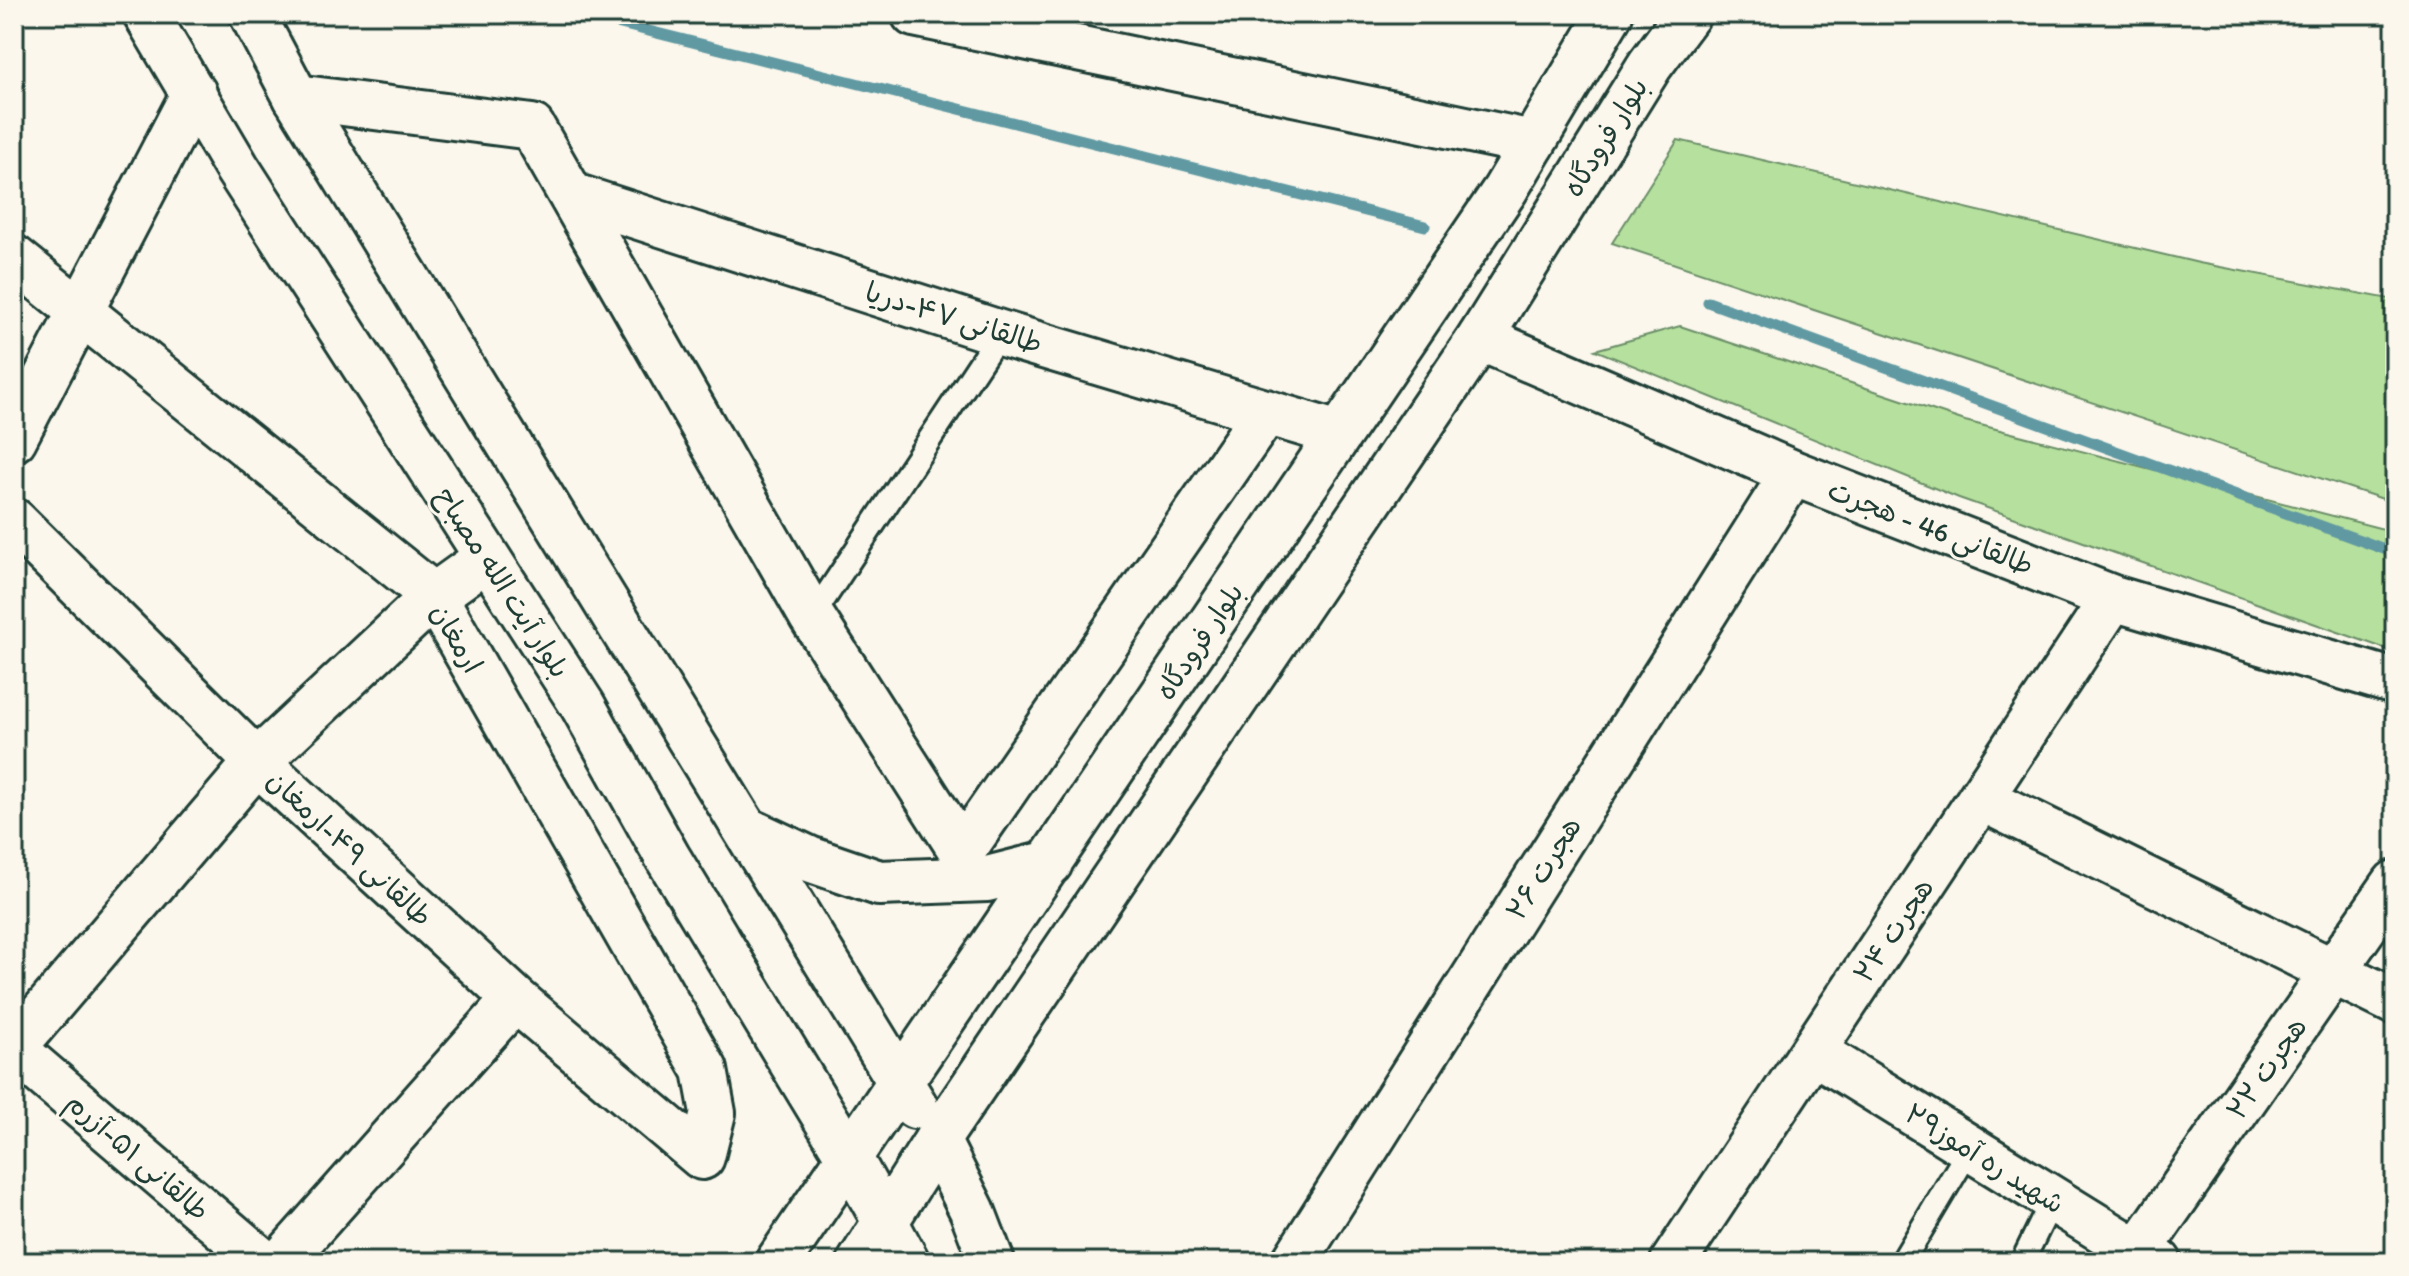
<svg xmlns="http://www.w3.org/2000/svg" width="2409" height="1276" font-family="Itim,'Playpen Sans Arabic',sans-serif">
	<style>
		.green { fill: #b6e09d; stroke: #6a8e68; stroke-width: 2 }
		.lines { fill: none; stroke-linecap: round; stroke-linejoin: round }
		.stream { stroke: #6099a2; stroke-width: 11 }
		.lane-casing { stroke: #1f3d34; stroke-width: 28 }
		.street-casing { stroke: #1f3d34; stroke-width: 50 }
		.secondary-casing { stroke: #1f3d34; stroke-width: 50 }
		.lane { stroke: #fbf7ec; stroke-width: 22 }
		.street { stroke: #fbf7ec; stroke-width: 44 }
		.secondary { stroke: #fbf7ec; stroke-width: 44 }
		.labels { text-anchor: middle; stroke-width: 6; stroke-linejoin: round; paint-order: stroke }
		.street-label { font-size: 28px; fill: #1f3d34; stroke: #fbf7ec }
	</style>
	<rect width="100%" height="100%" fill="#fbf7ec"/>
	<filter id="ink" filterUnits="userSpaceOnUse"><feTurbulence type="fractalNoise" baseFrequency=".0125" numOctaves="2"/><feDisplacementMap in="SourceGraphic" scale="16" xChannelSelector="R" yChannelSelector="G"/><feConvolveMatrix kernelMatrix="1 2 1 2 8 2 1 2 1" color-interpolation-filters="sRGB"/></filter>
	<g filter="url(#ink)">
		<path class="green" d="M1678,140L2199,263L2395,300V503L1612,243Z
			M1680,326L1965,421L2395,532V652L1959,498L1595,350Z"/>
		<g class="lines">
			<path class="stream" d="M581,14L1425,226
				M1708,302L2395,553"/>
			<defs>
				<path id="lane" d="M812,617L1000,333
					M1902,1262L1970,1148
					M2022,1262L2053,1199"/>
				<path id="street" d="M914,14L1533,143
					M296,97L532,127L812,617L962,852L1266,412
					M571,195L1000,333L1339,434
					M14,258L434,596L705,1070L713,1113L702,1157L515,999L257,762L14,521
					M1480,338L1793,473L2113,598L2395,682
					M14,439L194,93
					M1981,798L2395,1002
					M14,1047L257,762L434,596L487,558
					M14,1049L263,1262
					M1813,1051L2138,1252L2159,1262
					M937,1140L972,1210L992,1262
					M886,1223L907,1262
					M2138,1252L2395,883
					M281,1262L515,999
					M1294,1262L1793,473
					M1673,1262L2113,598"/>
				<path id="secondary" d="M146,14L237,168L583,706L668,858L849,1157L886,1223
					M252,14L296,97L915,1106
					M745,829L809,859L879,883L987,879L1050,863
					M778,1262L1505,190L1610,14
					M860,1262L937,1140L1480,338L1650,65L1688,14"/>
			</defs>
			<use href="#lane" class="lane-casing"/>
			<use href="#street" class="street-casing"/>
			<use href="#secondary" class="secondary-casing"/>
			<use href="#lane" class="lane"/>
			<use href="#street" class="street"/>
			<use href="#secondary" class="secondary"/>
		</g>
	</g>
	<g class="labels">
		<g class="street-label">
			<text transform="translate(1605 137) rotate(-58)" y="10">بلوار فرودگاه</text>
			<text transform="translate(954 317) rotate(17)" y="10">طالقانی ۴۷-دریا</text>
			<text transform="translate(1931 527) rotate(21)" y="10">طالقانی 46 - هجرت</text>
			<text transform="translate(503 582) rotate(57)" y="10">بلوار آیت الله مصباح</text>
			<text transform="translate(457 638) rotate(60)" y="10">ارمغان</text>
			<text transform="translate(1199 641) rotate(-56)" y="10">بلوار فرودگاه</text>
			<text transform="translate(350 848) rotate(43)" y="10">طالقانی ۴۹-ارمغان</text>
			<text transform="translate(1543 868) rotate(-58)" y="10">هجرت ۲۶</text>
			<text transform="translate(1893 930) rotate(-56)" y="10">هجرت ۲۴</text>
			<text transform="translate(2266 1068) rotate(-55)" y="10">هجرت ۲۲</text>
			<text transform="translate(138 1156) rotate(41)" y="10">طالقانی ۵۱-آزرم</text>
			<text transform="translate(1985 1158) rotate(32)" y="10">شهید ره آموز۲۹</text>
		</g>
	</g>
	<rect width="2409" height="1276" fill="none" stroke="#fbf7ec" stroke-width="48"/>
	<rect x="24" y="24" width="2361" height="1228" fill="none" stroke="#1f3d34" stroke-width="3" filter="url(#ink)"/>
</svg>
